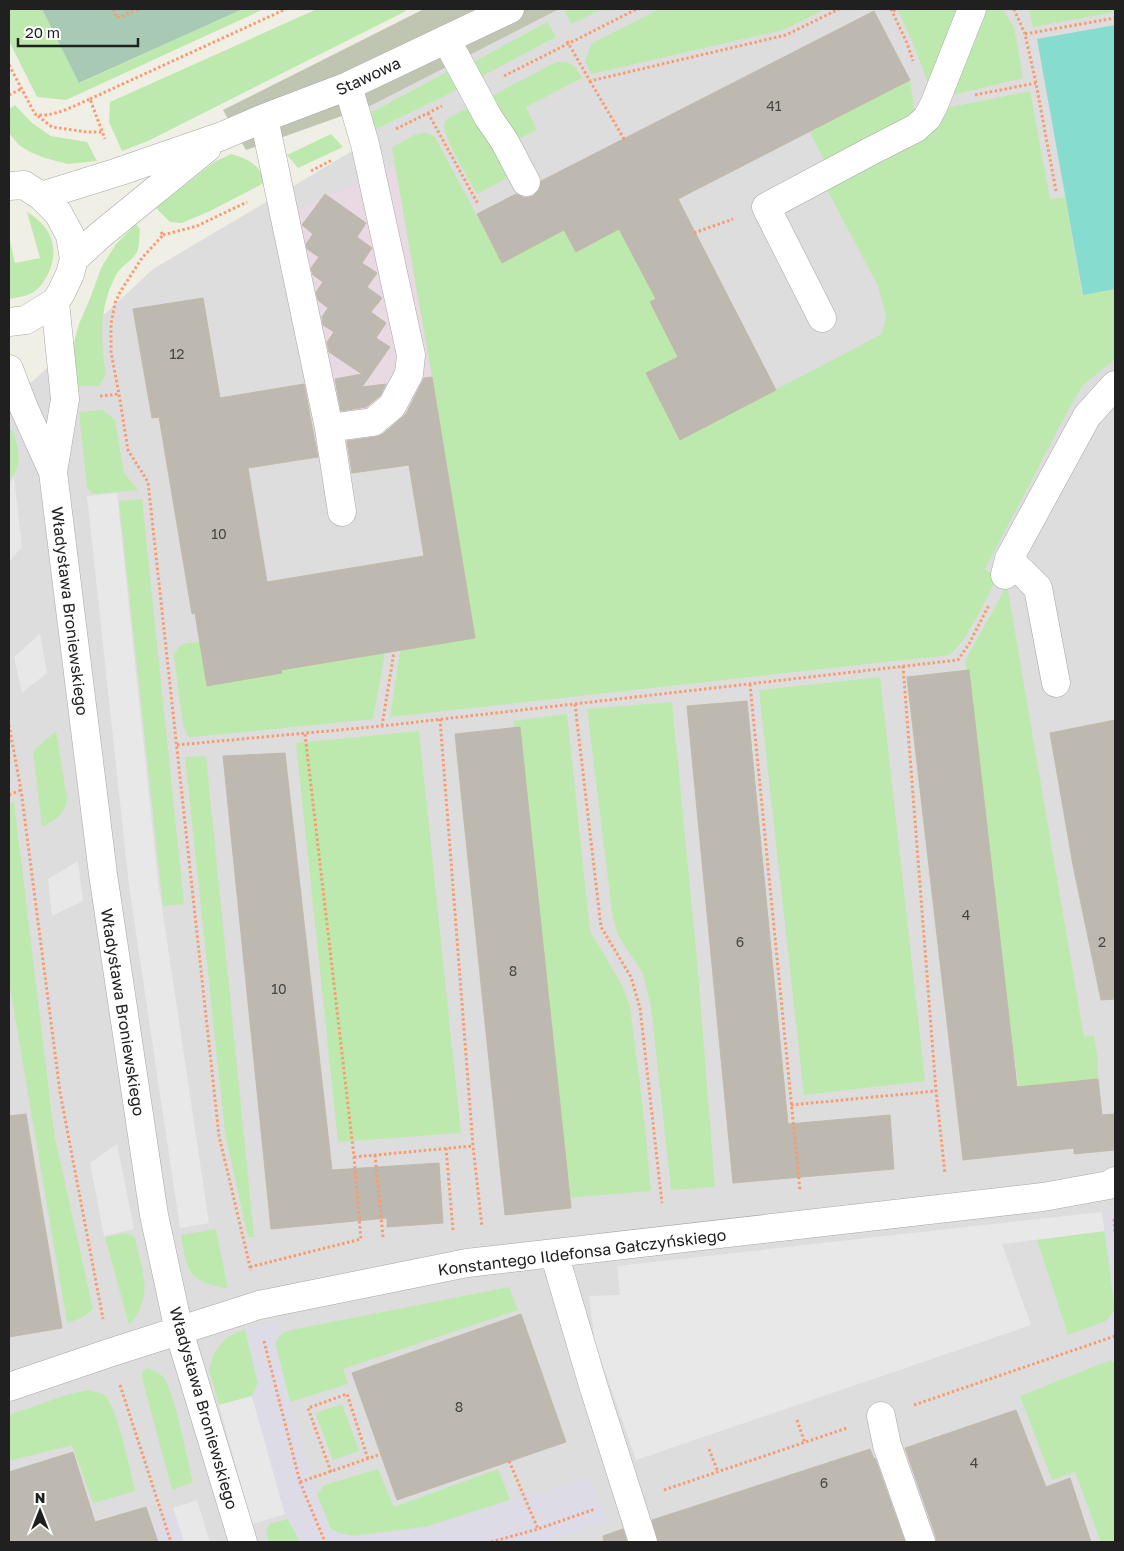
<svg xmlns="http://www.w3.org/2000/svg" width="1124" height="1551" font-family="'Golos Text',sans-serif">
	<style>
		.residential { fill: #dedddd }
		.industrial { fill: #e9d9e2 }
		.construction { fill: #c0c5b2 }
		.grass { fill: #bee9ae }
		.cemetery { fill: #a8c9b4 }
		.pitch { fill: #86ddcf }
		.parking { fill: #e8e8e8 }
		.plaza { fill: #dddbe6 }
		.building { fill: #bdb8b0; stroke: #c2b9a9 }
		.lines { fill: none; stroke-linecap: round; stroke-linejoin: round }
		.minor-casing { stroke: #a7a7a7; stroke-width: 29 }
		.path { stroke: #f79c71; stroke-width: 3; stroke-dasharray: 2.5 2.5; stroke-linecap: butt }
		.minor { stroke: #fff; stroke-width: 28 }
		.labels { text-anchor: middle; stroke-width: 4; stroke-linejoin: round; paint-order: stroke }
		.number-label { font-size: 14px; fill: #474644 }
		.street-label { font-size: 16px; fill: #202020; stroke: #fff }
	</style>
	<rect width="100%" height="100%" fill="#f0efe6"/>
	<path class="residential" d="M510,9H1115V1542H9V398L21,392L153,269L364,144L348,86Z"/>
	<path class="industrial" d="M395,166L436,404L312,423L281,234L296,211Z"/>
	<path class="construction" d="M424,9H559L370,106L246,150L223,110Z"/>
	<path class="grass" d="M9,9H42L80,83L243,9H264L66,100L37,97L9,41Z
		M317,9H405L406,11L150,140L122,151L109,122L110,102Z
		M570,9H603L571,24L564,11Z
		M659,9H826L783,30L591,74L585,62L591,44Z
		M904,9H959L928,84L914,45L898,11Z
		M986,9H1002L1014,27L1023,78L949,96Z
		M1029,9H1115V12L1033,27Z
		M547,22L556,37L478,78L470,64Z
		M556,62C573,62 574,64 582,78L526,107L537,130L516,140L488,98Z
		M447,72L455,75L461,88L374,130L372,112Z
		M910,80L915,114L825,162L810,132Z
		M1030,91L1050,199L1065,197L1082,295L1115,289V359L1083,385L1070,407L985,569L997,577C988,595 965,647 948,655C941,657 922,658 913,659L390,717L400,651L475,638L432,377L392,148C405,141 421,126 435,137L502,263L564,230L576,251L619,229L656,299L650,303L678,357L646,373L680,440L882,334L886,316L878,286L826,188L946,108Z
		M15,105L32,123L51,136L87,142L97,161L68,164L45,158L30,152L19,145L9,133V109Z
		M471,106L509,177L477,194C469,180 444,139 444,125C445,121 445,121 448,118Z
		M331,134L343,147L298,168L287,155Z
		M231,154C249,159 258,164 266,182L210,211L182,223L170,222L156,208L214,162Z
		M27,212C50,225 60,247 49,272C46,278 41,287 35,291C28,296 17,298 9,299V236L15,263L40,258Z
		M136,224L140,229C139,236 140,246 137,252C132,261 121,266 116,275C99,307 100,340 106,374L99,386H77L74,358L75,338L79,324L91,296L101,268L116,244Z
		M103,410L115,420L124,473L138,490L93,494L87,488L79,412Z
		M12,429C19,450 24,463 9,481V430Z
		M142,499L184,904L163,906L119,501Z
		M1007,585L1084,1037L1094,1035L1098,1063V1079L1049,1084L1028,1152L1005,989L965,661Z
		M200,642L208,686L282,673L281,667L308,662L309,666L385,653L373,719L193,737H188L183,725L174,656C179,642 186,643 200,642Z
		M880,677L925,1081L804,1095L759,690Z
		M672,702L697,960L715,1187L671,1190L651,1007L643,974L618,935L613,919L587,709Z
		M567,714L590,931L622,985L630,1007L643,1108L651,1191L567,1198L513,721Z
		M56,731L67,798C65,814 56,820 42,827L33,751Z
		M419,731L461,1133L338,1142L296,743Z
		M206,756L254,1237H248L225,1133L185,757Z
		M14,802L54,1133L93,1309L82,1318L67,1323L9,982V804Z
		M216,1229L228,1289C188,1280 187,1274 181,1235Z
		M1105,1231L1115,1310L1106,1321L1068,1335L1037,1240Z
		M126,1233L131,1235L135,1238C142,1272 155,1296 129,1325L105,1237Z
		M509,1287L518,1310L343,1369L348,1384L290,1402L275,1343L279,1336L286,1331Z
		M245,1329L258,1383L252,1396L219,1405L209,1370L214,1353L227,1337Z
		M1111,1360L1115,1364V1542H1101L1075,1472L1052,1480L1020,1396Z
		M146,1368C153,1370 158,1371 163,1377C174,1389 188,1462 193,1482L172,1490L143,1382L142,1373Z
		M88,1390C94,1392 102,1392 106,1397C118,1410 130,1471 135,1491L93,1503L72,1445L9,1461V1415L66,1395Z
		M342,1404L359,1451L333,1460L315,1413Z
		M378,1469L394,1507L498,1469L510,1500L425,1527L353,1536L338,1533L331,1529L317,1495L324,1485Z
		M288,1519L300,1542H269L266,1533L269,1524Z"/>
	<path class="cemetery" d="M42,9H243L79,83Z"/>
	<path class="pitch" d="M1115,25V289L1083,295L1037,39Z"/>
	<path class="parking" d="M14,478L22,547L9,562V484Z
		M117,493L158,881L209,1223L180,1228L129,886L87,496Z
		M40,634L47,673L22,693L14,657Z
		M78,861L83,901L52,916L48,879Z
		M117,1144L134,1229L104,1236L90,1163Z
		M1102,1212L1105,1231L1002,1244L1031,1325L636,1460L595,1342L589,1296L620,1295L617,1266Z
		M252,1396L285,1514L252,1524L219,1405Z
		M197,1500L210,1542H184L173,1508Z"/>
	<path class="plaza" d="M1115,1210V1364L1111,1360L1106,1321L1115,1310L1102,1212Z
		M273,1322L286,1331L279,1336L275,1344L290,1402L317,1495L331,1529L338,1533L353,1536L425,1527L510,1500L535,1495L588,1478L608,1522L547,1542H300L285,1514L252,1396L258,1383L245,1329Z
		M173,1508L184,1542H158L153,1526Z"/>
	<path class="building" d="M874,11L910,80L678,199L776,390L680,440L646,373L678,357L650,302L656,299L619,229L576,252L564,230L502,263L477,214L516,194L525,198L533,196L539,190L541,181Z
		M325,194L366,223L357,237L372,248L362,263L377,273L367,287L382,298L371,312L386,323L376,338L390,347L362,387L386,384L380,396L366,407L341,411L335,379L362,374L329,352L327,342L334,332L323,325L322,317L328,308L318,300L316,292L323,282L313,275L311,268L319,257L307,249L306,244L313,234L302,225Z
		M203,298L220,398L304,384L318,457L248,468L267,582L424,556L409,465L352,473L347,441L375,437L383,434L406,414L424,378L432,377L475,638L281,670L282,673L207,686L195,613L192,614L159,417L152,418L133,309Z
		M969,670L1017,1087L1098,1079L1102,1115L1115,1114V1150L1074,1154V1148L963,1160L907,677Z
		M747,701L788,1124L890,1115L894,1169L733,1183L687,706Z
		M1115,720V999L1101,1000L1073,865L1050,733Z
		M520,727L571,1208L505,1215L455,734Z
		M285,753L332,1170L439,1163L443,1223L387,1227V1218L271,1229L223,756Z
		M26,1114L62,1328L9,1337V1116Z
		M521,1314L566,1442L397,1500L352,1373Z
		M1016,1410L1046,1487L1070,1478L1091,1542H936V1537L905,1448Z
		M870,1449L874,1459L875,1458L905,1542H658L652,1520Z
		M73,1452L95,1522L146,1507L158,1542H9V1472Z
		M623,1529L627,1542H604L603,1536Z"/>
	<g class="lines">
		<defs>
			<path id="minor" d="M446,39L488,117L505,142L526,182
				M264,118L329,428L342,512
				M9,186L24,185L41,196L58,213L70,235L74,259L70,274L61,293L55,302L26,320L9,322
				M41,196L118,172L222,136L264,118L348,86L510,9
				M74,259L99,236L207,148
				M55,302L65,399L53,472L103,874L154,1215L179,1331L243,1542
				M822,318L766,207L871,151L916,128L927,118L934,105L972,9
				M9,369L24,408L53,472
				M329,428L373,422L392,406L409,374L411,355L365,144L348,86
				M1009,559L1038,588L1056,683
				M1005,575L1009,559L1087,416L1115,385
				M554,1253L593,1385L643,1542
				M9,1387L109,1353L259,1305L467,1263L1043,1197L1109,1185L1115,1181
				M881,1416L887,1445L921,1542"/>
		</defs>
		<use href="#minor" class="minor-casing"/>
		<path class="path" d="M113,9L117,18L139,9
			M891,9L907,43L913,61
			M1014,9L1025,34L1036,83L1056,191
			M893,11L898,9
			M1025,34L1115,18
			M567,41L590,81L786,35L839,9
			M9,65L35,114C50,119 76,105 90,99L105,139
			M504,76L637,9
			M590,81L624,139
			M9,95L21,89
			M975,95L1036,83
			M90,99L286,9
			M428,113L478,204
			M38,116L52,127L87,132H103
			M396,129L442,106
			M311,171L332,160
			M161,232L163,235L142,258L120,292L115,303L111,324V352L119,394L128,450L148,482L219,1136L251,1271
			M694,233L733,219
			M163,235L197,226L247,202
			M100,396L119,394
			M903,666L936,1091L945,1174
			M750,684L800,1191
			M575,704L601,927L631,977L640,1008L662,1203
			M440,719L473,1146L482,1227
			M9,725L21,790L60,1092L103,1319
			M382,726L394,652
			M177,745L382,726L958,660L969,644L989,605
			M9,795L21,790
			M791,1105L936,1091
			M446,1148L453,1230
			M375,1155L383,1237
			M354,1157L473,1146
			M1114,1219L1115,1232
			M250,1267L361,1239L354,1157L305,734
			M264,1341L300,1482L325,1542
			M120,1385L171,1542
			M914,1405L1115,1336
			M797,1420L805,1443
			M709,1449L718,1472
			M509,1461L538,1529
			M331,1472L308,1408L347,1394L368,1459
			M300,1482L381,1454
			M664,1490L847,1428
			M491,1542L538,1529L595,1509"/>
		<use href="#minor" class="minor"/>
	</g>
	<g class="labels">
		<g class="number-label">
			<text x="774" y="111">41</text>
			<text x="177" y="359">12</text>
			<text x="219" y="539">10</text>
			<text x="966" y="920">4</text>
			<text x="740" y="947">6</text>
			<text x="1102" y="947">2</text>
			<text x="513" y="976">8</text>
			<text x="279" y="994">10</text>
			<text x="459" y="1412">8</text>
			<text x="974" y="1468">4</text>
			<text x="824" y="1488">6</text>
		</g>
		<g class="street-label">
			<text transform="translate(368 76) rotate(-25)" y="6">Stawowa</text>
			<text transform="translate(70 611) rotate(83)" y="6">Władysława Broniewskiego</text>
			<text transform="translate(123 1012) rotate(81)" y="6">Władysława Broniewskiego</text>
			<text transform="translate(582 1252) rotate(-7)" y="6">Konstantego Ildefonsa Gałczyńskiego</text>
			<text transform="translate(204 1408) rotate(74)" y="6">Władysława Broniewskiego</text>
		</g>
	</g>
	<rect width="1124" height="1551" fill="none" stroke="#202020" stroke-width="20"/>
	<g transform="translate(40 1511)" stroke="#ffffff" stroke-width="4" paint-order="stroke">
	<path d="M0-4L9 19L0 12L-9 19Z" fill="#202020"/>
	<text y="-8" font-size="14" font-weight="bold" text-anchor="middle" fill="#202020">N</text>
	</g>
	<path d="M18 38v8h120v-8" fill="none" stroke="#202020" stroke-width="2.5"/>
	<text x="25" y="38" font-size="15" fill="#202020" stroke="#ffffff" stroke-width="4" paint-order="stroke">20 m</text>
</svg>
